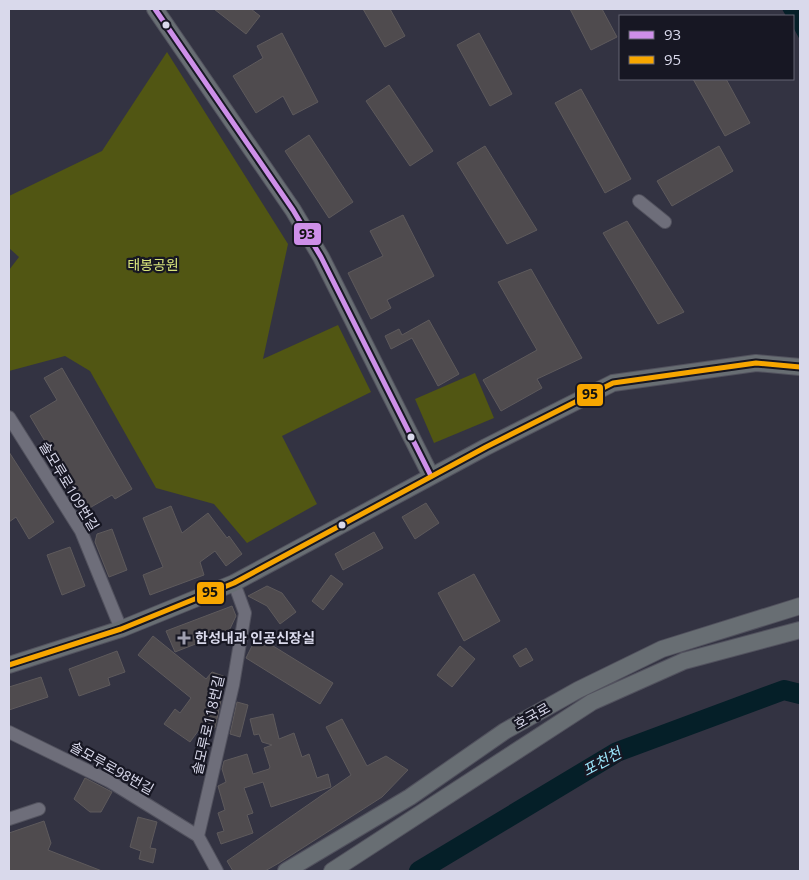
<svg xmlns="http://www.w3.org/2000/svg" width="809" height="880" font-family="'Open Sans','Noto Sans KR',sans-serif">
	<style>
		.green { fill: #515613 }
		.water { fill: #051f28 }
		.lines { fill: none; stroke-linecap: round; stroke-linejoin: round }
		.river { stroke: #051f28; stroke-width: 20 }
		.building { fill: #4f4b4e; stroke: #5e5a5c }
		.minor-casing { stroke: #52525e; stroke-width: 14 }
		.major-casing { stroke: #52525e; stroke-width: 18 }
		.minor { stroke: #6e6e7a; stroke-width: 12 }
		.major { stroke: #686e73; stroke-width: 16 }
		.bus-1-casing { stroke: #171723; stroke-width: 9 }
		.bus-2-casing { stroke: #171723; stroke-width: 9 }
		.bus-1 { stroke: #ce8fe9; stroke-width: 5 }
		.bus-2 { stroke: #f7a600; stroke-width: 5 }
		.bus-dot { fill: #d9d9eb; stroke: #171723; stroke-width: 2 }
		.poi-dot { fill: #9f9fb0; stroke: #171723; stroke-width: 2 }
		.labels { text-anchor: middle; stroke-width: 4.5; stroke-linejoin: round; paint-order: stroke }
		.park-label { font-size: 14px; fill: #d8e47b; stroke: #171723 }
		.street-label { font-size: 14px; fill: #d9d9eb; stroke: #171723 }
		.poi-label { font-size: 14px; font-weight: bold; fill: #d9d9eb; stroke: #171723; text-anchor: start }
		.water-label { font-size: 15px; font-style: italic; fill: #9be5fa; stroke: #171723 }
		.line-badge { stroke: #171723; stroke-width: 2 }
		.pale-badge-label { font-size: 14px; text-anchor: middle; font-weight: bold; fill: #111 }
	</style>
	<rect width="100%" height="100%" fill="#333342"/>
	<path class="green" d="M167,52L288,244L263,359L338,325L371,392L282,436L317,504L247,543L214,504L156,488L90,371L65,356L9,371V270L19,257L9,248V196L102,151Z
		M475,373L494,418L434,443L415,399Z"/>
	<path class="water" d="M782,9H800V40L793,27V16H786Z"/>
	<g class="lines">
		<path class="river" d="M419,871L617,752L784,690L800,694"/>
	</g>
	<path class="building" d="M214,9H251L260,16L246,34Z
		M363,9H390L405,36L385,47Z
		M570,9H602L617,37L591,50Z
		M282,33L318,102L293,115L283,96L256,113L233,76L263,58L257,46Z
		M479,33L512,94L490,106L457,45Z
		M693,79H726L750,123L725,136Z
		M389,85L433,151L410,166L366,101Z
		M581,89L631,179L605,193L555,103Z
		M309,135L353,202L329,218L285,151Z
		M485,146L537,230L507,244L457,163Z
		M719,146L733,171L672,206L657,181Z
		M403,215L434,276L387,300L391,308L371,319L348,273L383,256L370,231Z
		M627,221L684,312L658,324L603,233Z
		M531,269L582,358L537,379L542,388L501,411L483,380L537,350L498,282Z
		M429,320L459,374L438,386L412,338L391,349L385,336L399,329L402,335Z
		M62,368L132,489L115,499L112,495L86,510L30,416L57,400L44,378Z
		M9,452L54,522L29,539L16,517L9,522Z
		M426,503L439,523L415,539L402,517Z
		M171,506L182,533L208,513L227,538L229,536L242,554L226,566L215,551L200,562L204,575L150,595L143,575L163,567L143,518Z
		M112,529L127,570L109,577L95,542L97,534Z
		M374,532L383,548L343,570L335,554Z
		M70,547L85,586L62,595L47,555Z
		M474,574L500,621L464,641L438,593Z
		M331,575L343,584L323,610L312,601Z
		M267,586L282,593L296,612L280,624L267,606L248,596Z
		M232,606L236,616L229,631L175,652L166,631Z
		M153,636L206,679L212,672L226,677L215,728L204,723L190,742L164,724L175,709L180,713L191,698L138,655Z
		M257,636L333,683L320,704L246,658Z
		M460,646L475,659L452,687L437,675Z
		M526,648L533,660L520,667L513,656Z
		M117,651L125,672L108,678L110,685L79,696L69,669Z
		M41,677L48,697L9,710V687Z
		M237,702L248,705L240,737L230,734Z
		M273,714L279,739L294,733L302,757L309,754L317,778L328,774L331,787L271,807L263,782L244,788L253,813L247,815L253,833L221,844L217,833L224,831L218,813L225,810L218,786L226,782L222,769L224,761L247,754L253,774L269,769L270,767L264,748L272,745L262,742L259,734L254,735L250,719Z
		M342,719L367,766L386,756L408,770L382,797L279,863L265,871H233L227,861L351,775L326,727Z
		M85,778L112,792L101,812H90L74,799Z
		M138,817L157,822L150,848L156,849L153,863L139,859L141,851L130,847Z
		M44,821L51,843L48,850L102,871H9V833Z"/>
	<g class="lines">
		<defs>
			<path id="minor" d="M639,201L665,222
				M9,417L81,531L121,629
				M9,732L109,781L198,836
				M9,819L39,809
				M217,871L198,836L233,685L245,613L234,583"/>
			<path id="major" d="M155,9L293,210L321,257L431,476
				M9,665L121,629L234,583L486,447L613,383L756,363L800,367
				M286,871L410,797L505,731L578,690L662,649L800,606
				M332,871L592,702L684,661L800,630"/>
		</defs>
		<use href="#minor" class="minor-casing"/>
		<use href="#major" class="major-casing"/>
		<use href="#minor" class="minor"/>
		<use href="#major" class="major"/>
		<defs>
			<path id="bus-1" d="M155,9L293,210L321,257L431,476"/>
			<path id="bus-2" d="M9,665L121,629L234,583L486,447L613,383L756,363L800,367"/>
		</defs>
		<use href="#bus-1" class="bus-1-casing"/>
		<use href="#bus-2" class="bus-2-casing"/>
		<use href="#bus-1" class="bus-1"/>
		<use href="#bus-2" class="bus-2"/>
	</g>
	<g class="bus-dot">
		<circle cx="166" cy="25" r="4.5"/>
		<circle cx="411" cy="437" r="4.5"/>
		<circle cx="342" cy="525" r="4.5"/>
	</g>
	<path class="poi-dot" d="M181.5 630.5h5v5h5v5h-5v5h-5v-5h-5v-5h5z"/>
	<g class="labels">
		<g class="park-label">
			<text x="153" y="270">태봉공원</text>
		</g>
		<g class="street-label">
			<text transform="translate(69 486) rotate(59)" y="5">솔모루로109번길</text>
			<text transform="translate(532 716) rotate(-29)" y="5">호국로</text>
			<text transform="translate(208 725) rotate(-77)" y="5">솔모루로118번길</text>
			<text transform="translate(112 768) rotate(29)" y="5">솔모루로98번길</text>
		</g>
		<g class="poi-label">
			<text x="195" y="643">한성내과 인공신장실</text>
		</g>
		<g class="water-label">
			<text transform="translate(602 762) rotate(-29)" y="5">포천천</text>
		</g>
	</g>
	<g class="line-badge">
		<rect x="293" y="222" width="29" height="24" rx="5" fill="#ce8fe9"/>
		<rect x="576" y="383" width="28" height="24" rx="5" fill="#f7a600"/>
		<rect x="196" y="581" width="29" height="24" rx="5" fill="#f7a600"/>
	</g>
	<g class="pale-badge-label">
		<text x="307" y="239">93</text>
		<text x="590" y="399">95</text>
		<text x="210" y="597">95</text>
	</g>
	<rect width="809" height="880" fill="none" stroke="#d9d9eb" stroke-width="20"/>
	<rect x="619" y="15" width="175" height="65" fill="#171723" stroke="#656573"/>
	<rect x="629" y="31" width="25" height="8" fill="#ce8fe9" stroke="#656573"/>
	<text x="664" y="40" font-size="15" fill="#d9d9eb">93</text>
	<rect x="629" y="56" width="25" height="8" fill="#f7a600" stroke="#656573"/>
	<text x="664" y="65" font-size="15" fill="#d9d9eb">95</text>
</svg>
